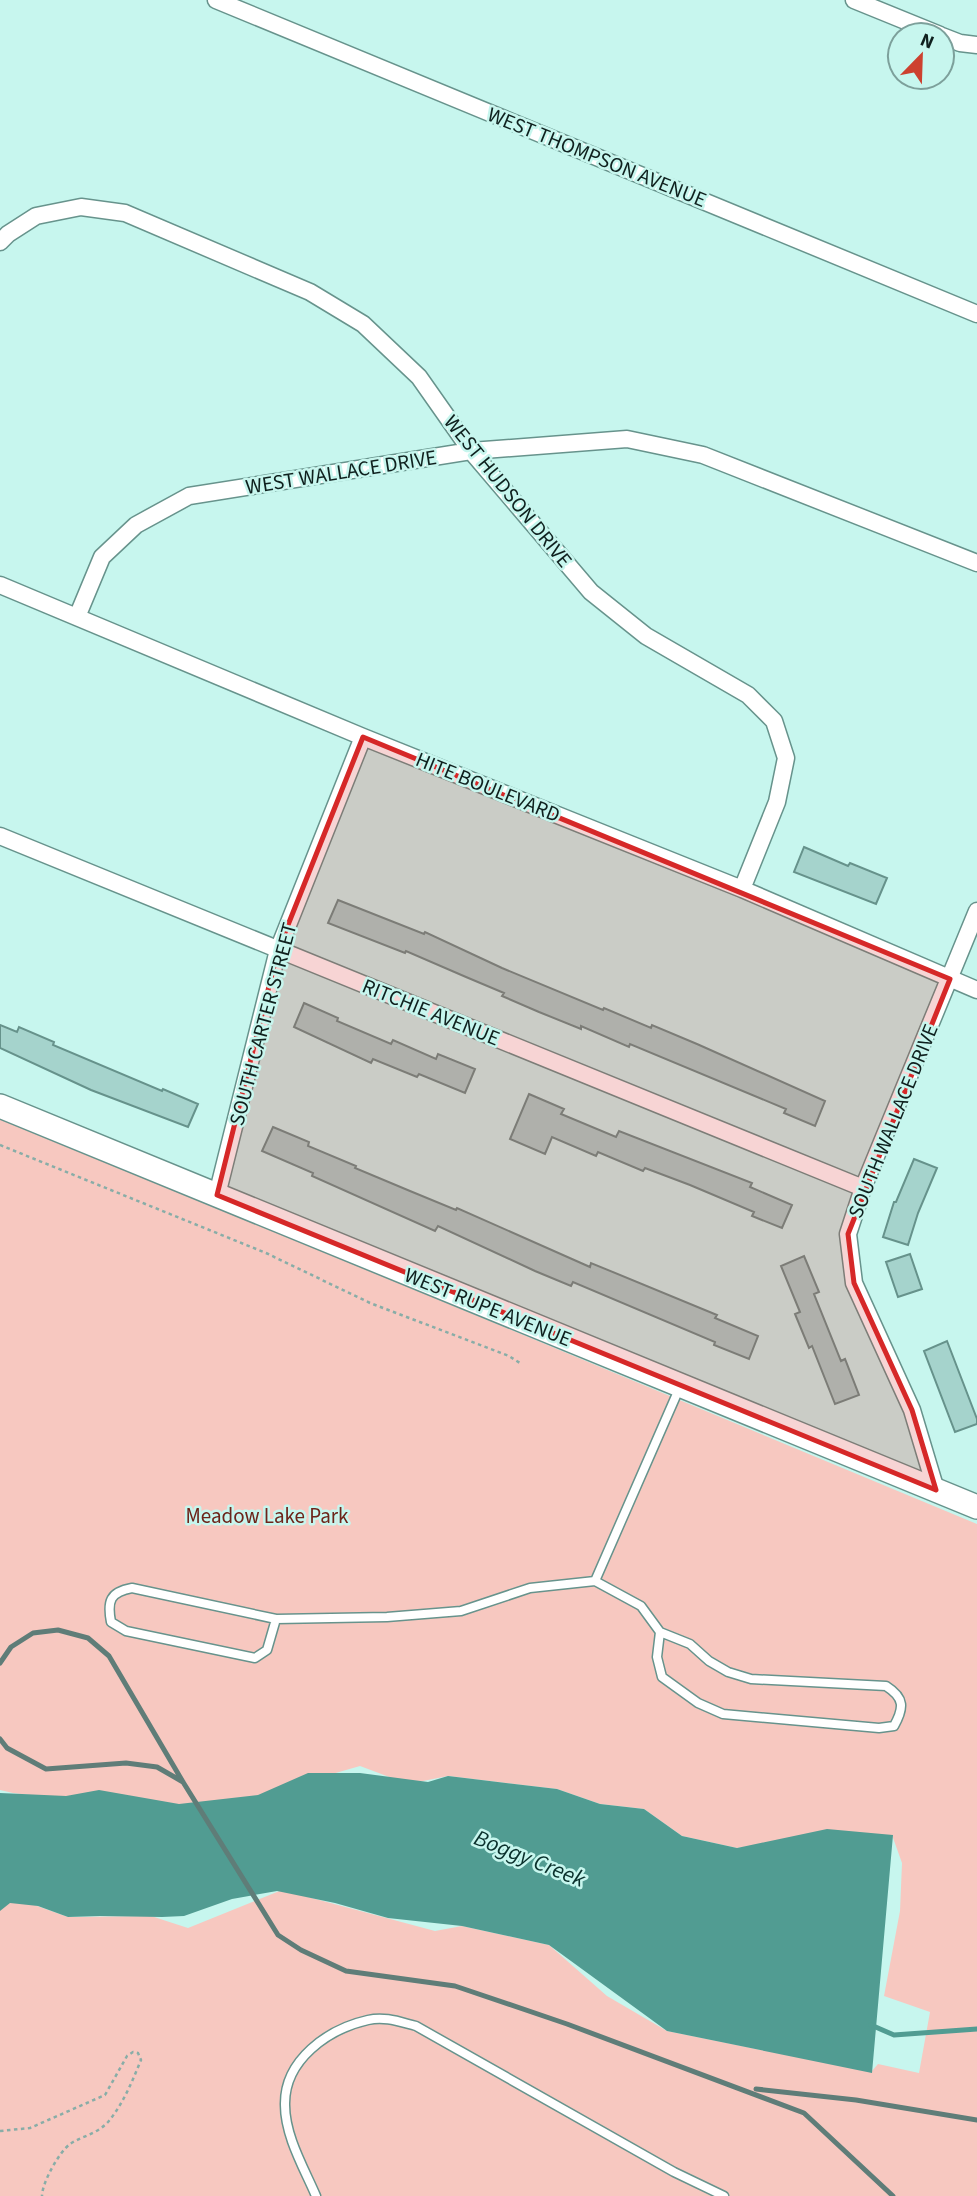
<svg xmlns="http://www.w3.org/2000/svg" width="977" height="2196" font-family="'Source Sans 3',sans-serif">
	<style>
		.green { fill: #f7c8c0 }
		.water { fill: #519c92 }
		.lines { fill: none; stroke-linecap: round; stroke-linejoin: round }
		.stream { stroke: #519c92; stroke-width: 5 }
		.building { fill: #a5d3cc; stroke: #66928b; stroke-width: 2 }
		.lane-casing { stroke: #67938c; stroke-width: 11 }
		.street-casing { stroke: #67938c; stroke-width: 19 }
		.secondary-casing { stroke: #67938c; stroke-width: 26 }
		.path { stroke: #88ada7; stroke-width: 2.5; stroke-dasharray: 3.5 3.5; stroke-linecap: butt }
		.lane { stroke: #fff; stroke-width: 8 }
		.street { stroke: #fff; stroke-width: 16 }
		.secondary { stroke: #fff; stroke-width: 23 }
		.rail { stroke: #5f7d78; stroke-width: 5 }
		.marked { fill: #d62828; fill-opacity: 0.2; stroke: #d62828; stroke-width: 5; stroke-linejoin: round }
		.labels { text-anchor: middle; stroke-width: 5; stroke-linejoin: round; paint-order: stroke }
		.street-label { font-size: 21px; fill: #0f201e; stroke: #c7f6ee }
		.park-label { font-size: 21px; fill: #6d241a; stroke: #c7f6ee }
		.water-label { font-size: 23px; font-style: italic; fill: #0a302c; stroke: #c7f6ee }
	</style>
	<rect width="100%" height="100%" fill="#c7f6ee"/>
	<path class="green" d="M0,1117L977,1524V2196H0V1908L13,1901L29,1903L68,1917L151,1916L188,1928L282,1890L435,1931L462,1926L549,1945L607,1996L667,2031L871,2072L878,2064L919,2073L930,2012L884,1996L900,1911L902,1863L892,1835L795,1839L737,1848L682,1836L644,1809L600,1804L557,1789L448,1776L408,1784L360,1766L217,1807L95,1803L13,1793L0,1790Z"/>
	<path class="water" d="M308,1773H360L428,1782L448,1776L557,1789L600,1804L644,1809L682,1836L737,1848L827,1829L893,1835L872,2073L667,2031L549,1945L462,1926L388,1918L335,1903L277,1891L232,1899L184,1916L162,1917L100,1916L68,1917L38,1906L10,1903L0,1911V1793L66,1796L99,1790L179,1804L258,1795Z"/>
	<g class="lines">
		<path class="stream" d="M871,2025L894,2035L977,2029"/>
	</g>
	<path class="building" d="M804,847L848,866L850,863L887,878L876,904L794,872Z
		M338,900L424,934L425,932L502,968L603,1010L604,1008L651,1028L652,1025L697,1044L825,1101L815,1126L784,1113L786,1109L630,1044L629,1047L581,1026V1029L539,1012L502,996L504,993L466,977L406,951L405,953L328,923Z
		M304,1003L338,1018L337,1021L391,1044L393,1040L436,1059L438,1054L475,1069L465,1093L419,1074L417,1077L373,1059L371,1063L294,1027Z
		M0,1025L17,1032L19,1027L54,1042L53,1045L162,1091L163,1089L198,1104L188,1127L91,1090L0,1048Z
		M529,1094L564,1109L561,1114L616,1137L619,1131L752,1183L750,1187L792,1205L782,1228L752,1216L754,1212L690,1185L645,1168L643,1171L598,1152L596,1156L552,1137L545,1154L510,1139Z
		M273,1127L309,1142L308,1146L356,1166L355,1168L410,1191L456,1210L457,1208L590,1267L591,1263L717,1315L715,1318L758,1336L749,1359L714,1345L715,1342L573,1282L571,1286L535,1271L438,1226L435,1231L312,1176L313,1173L262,1151Z
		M914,1159L937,1168L918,1213L908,1245L883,1237L894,1202H896Z
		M910,1254L922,1289L898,1297L886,1262Z
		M804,1256L819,1292L814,1294L841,1361L845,1359L859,1395L835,1404L812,1346L809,1348L795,1314L800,1312L781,1266Z
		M947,1341L977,1419V1424L955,1432L924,1351Z"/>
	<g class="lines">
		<defs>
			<path id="lane" d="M595,1581L641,1606L660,1632
				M276,1619L267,1650L255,1658L126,1631L111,1622C107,1601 110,1592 132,1588L276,1619L387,1617L461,1611L530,1588L595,1581L679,1389
				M660,1632L690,1644L709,1661L728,1672L751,1679L886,1686C905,1698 904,1708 894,1726L879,1728L723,1714L698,1703L662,1677L657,1657Z
				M316,2196C304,2168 285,2136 285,2105C284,2060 328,2029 368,2020C385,2016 400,2022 416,2026L674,2172L724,2196"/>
			<path id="street" d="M216,0L977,314
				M854,0L940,35
				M942,36L960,43L977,45
				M0,242L8,234L36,216L81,207L125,213L310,292L363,324L419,377L471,451L591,592L646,636L748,695L774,721L786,758L777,802L742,889
				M0,585L363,737L742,889L977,990
				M77,617L102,557L136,525L189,496L471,451L627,439L703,455L977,563
				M0,836L863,1188
				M217,1195L278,950L363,737
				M936,1490L912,1410L854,1283L848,1234L863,1188L977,911"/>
			<path id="secondary" d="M0,1106L977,1507"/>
		</defs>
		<use href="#lane" class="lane-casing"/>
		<use href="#street" class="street-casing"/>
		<use href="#secondary" class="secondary-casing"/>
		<path class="path" d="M0,1145L266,1253L370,1303L509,1356L520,1363
			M0,2131L30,2128L105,2095L127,2056L133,2052L138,2053L141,2060C132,2082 123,2104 108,2122C97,2134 82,2136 70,2144C59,2152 42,2183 42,2196"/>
		<use href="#lane" class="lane"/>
		<use href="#street" class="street"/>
		<use href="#secondary" class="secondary"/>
		<path class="rail" d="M0,1663L11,1647L33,1633L58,1630L88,1638L109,1656L183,1782L278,1935L301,1950L346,1971L455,1986L567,2024L804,2113L893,2196
			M0,1739L7,1748L46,1769L126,1763L157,1767L183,1782
			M756,2089L856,2100L977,2120"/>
	</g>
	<path class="marked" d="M363,737L950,979L848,1234L854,1283L912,1410L936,1490L217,1195L278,950Z"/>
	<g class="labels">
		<g class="street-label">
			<text transform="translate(597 157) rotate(22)" y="7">WEST THOMPSON AVENUE</text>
			<text transform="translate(341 472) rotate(-9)" y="7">WEST WALLACE DRIVE</text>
			<text transform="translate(508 491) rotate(51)" y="7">WEST HUDSON DRIVE</text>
			<text transform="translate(488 787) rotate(22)" y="7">HITE BOULEVARD</text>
			<text transform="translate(431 1012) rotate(22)" y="7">RITCHIE AVENUE</text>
			<text transform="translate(263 1024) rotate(-75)" y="7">SOUTH CARTER STREET</text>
			<text transform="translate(893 1121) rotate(-68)" y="7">SOUTH WALLACE DRIVE</text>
			<text transform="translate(488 1307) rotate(22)" y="7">WEST RUPE AVENUE</text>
		</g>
		<g class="park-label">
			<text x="267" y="1523">Meadow Lake Park</text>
		</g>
		<g class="water-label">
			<text transform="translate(530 1858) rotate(22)" y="8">Boggy Creek</text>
		</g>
	</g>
	<g transform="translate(921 56) rotate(23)"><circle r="33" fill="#c7f6ee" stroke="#7da09b" stroke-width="2"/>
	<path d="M0-5L12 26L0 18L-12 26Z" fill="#cd412f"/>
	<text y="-10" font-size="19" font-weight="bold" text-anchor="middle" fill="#0f201e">N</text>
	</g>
</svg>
